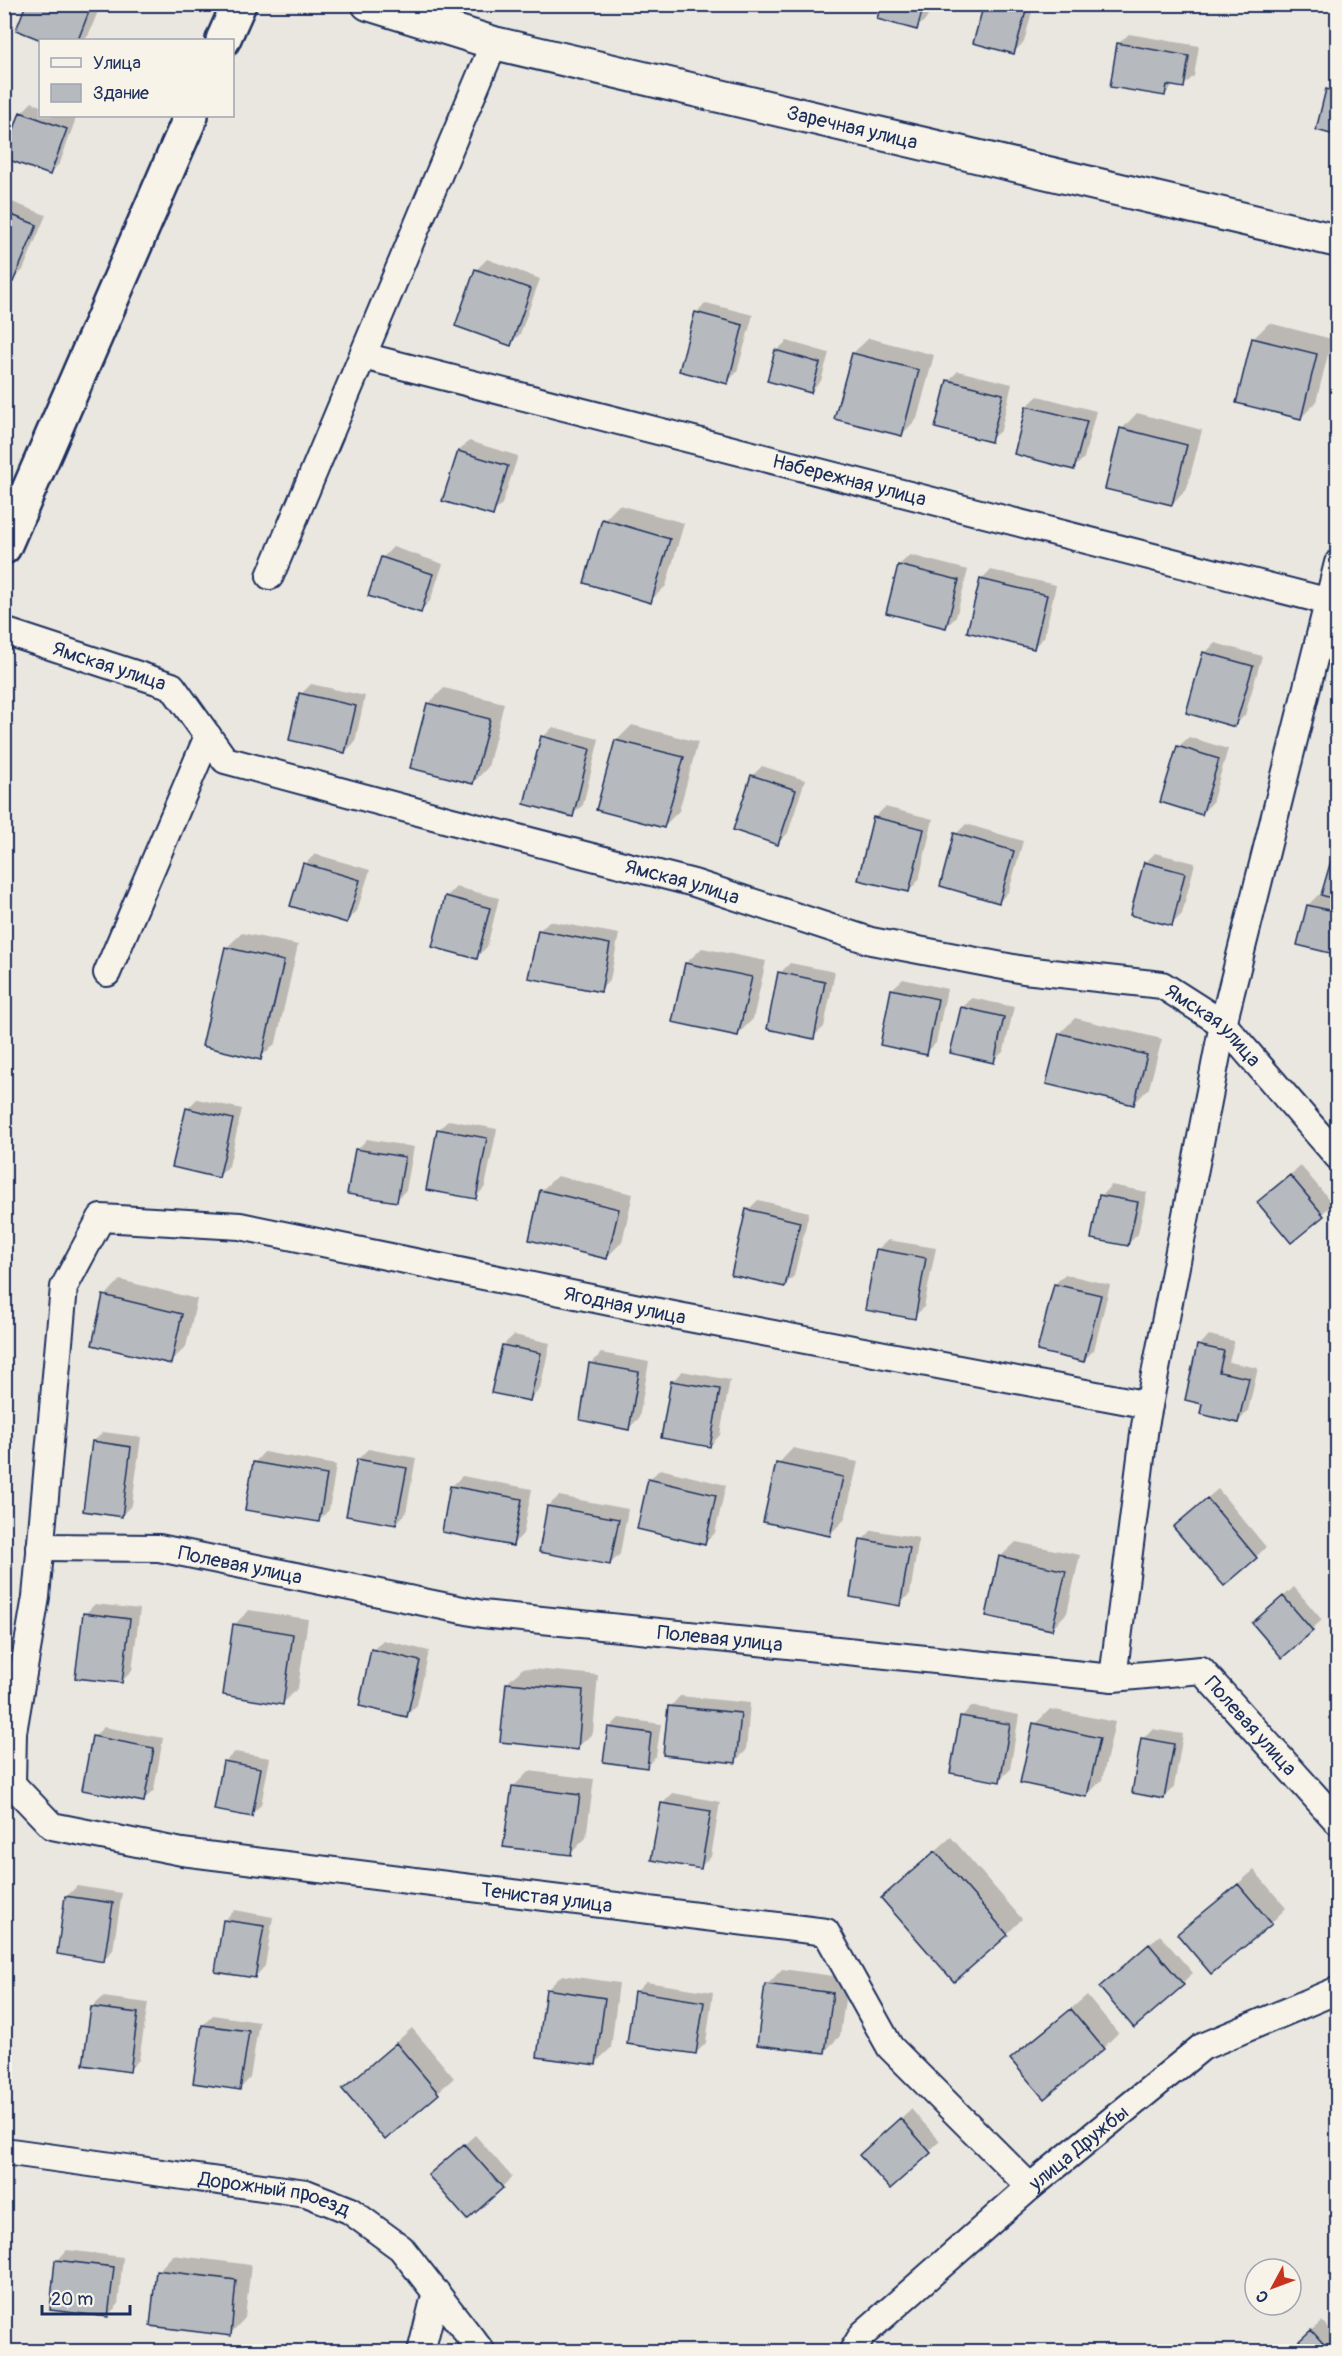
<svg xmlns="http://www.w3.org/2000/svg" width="1342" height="2356" font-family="Pangolin,sans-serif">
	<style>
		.shadow { fill: #0003 }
		.building { fill: #b6babf; stroke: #1b2f5e; stroke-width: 1.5 }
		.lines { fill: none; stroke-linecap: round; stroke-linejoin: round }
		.minor-casing { stroke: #1b2f5e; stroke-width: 30 }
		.tertiary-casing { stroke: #1b2f5e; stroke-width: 36 }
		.secondary-casing { stroke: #1b2f5e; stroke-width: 38 }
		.minor { stroke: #f7f3e8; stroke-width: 26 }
		.tertiary { stroke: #f7f3e8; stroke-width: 32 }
		.secondary { stroke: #f7f3e8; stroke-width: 33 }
		.labels { text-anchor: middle; stroke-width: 5; stroke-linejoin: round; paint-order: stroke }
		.street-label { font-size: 20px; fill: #1b2f5e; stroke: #f7f3e8 }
	</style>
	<rect width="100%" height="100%" fill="#eae7e0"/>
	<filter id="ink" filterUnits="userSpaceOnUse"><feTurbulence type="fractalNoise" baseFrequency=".0167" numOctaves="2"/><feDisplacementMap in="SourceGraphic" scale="12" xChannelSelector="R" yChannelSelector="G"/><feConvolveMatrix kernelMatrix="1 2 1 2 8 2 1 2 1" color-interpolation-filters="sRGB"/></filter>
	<g filter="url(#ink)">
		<path class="shadow" d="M28,4H101L88,36L84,40H45L18,30Z
			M883,4H931L927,18L917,28Z
			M985,4H1034L1024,42L1013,53Z
			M1129,34L1199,46L1194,76L1183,86L1174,85L1164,95L1118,44Z
			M1338,80V134L1328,90Z
			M32,102L40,106V116H68L76,118L60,163L50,173L21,113Z
			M4,199L46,215L23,270L13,280L4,277Z
			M487,259L540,279L520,334L510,344L476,270Z
			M706,303L753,315L737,372L727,382L696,313Z
			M1269,323L1332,339L1316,402L1301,418L1254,338Z
			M869,338L934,355L917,419L901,435L853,353Z
			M787,341L829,353L821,381L811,391L776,351Z
			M958,371L1012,384L1001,430L990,440L948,381Z
			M1038,396L1096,411L1084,458L1074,468L1027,406Z
			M1137,413L1202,430L1187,488L1172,504L1122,429Z
			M469,441L518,456L502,504L492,514L459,451Z
			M619,505L684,523L666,586L650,601L604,520Z
			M393,547L443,564L430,601L420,611L370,595L383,557Z
			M910,555L968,570L956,617L946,627L888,612L899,565Z
			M991,570L1056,585L1044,637L1034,647L981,580Z
			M1215,643L1262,656L1245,715L1235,725L1205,653Z
			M311,684L365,696L355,742L345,752L301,694Z
			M444,688L504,703L488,767L473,783L428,704Z
			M632,725L698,742L679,811L663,827L617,740Z
			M553,727L599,739L583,805L572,815L543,737Z
			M1189,737L1228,749L1212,803L1202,813L1178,747Z
			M762,766L805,780L788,833L778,843L752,776Z
			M885,807L933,819L919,880L909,891L860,879L875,817Z
			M966,824L1023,841L1009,891L999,902L956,834Z
			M1338,843V953L1308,905L1318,895L1322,896Z
			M1155,853L1195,863L1182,914L1172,924L1145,863Z
			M315,854L370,870L357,911L347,921L305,864Z
			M456,887L499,898L487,947L476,957L446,897Z
			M549,921L619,934L610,980L600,990L539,931Z
			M242,933L298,945L276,1043L260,1058L226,948Z
			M702,948L766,961L753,1019L738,1034L686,963Z
			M790,963L835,972L824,1027L813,1037L780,973Z
			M903,979L947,989L936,1043L926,1053L892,989Z
			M972,998L1014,1007L1004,1051L993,1061L962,1008Z
			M1075,1018L1162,1039L1149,1088L1134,1104L1060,1033Z
			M197,1099L242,1109L229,1166L219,1176L187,1109Z
			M449,1120L497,1129L485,1187L475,1198L438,1130Z
			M367,1139L414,1147L406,1190L396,1200L357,1150Z
			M1301,1166L1333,1204L1291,1241L1269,1192Z
			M557,1176L633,1194L622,1242L607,1257L541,1191Z
			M1111,1185L1147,1192L1138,1234L1128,1244L1101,1196Z
			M758,1200L809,1212L794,1276L784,1286L748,1210Z
			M888,1240L936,1248L924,1307L914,1317L877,1250Z
			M1065,1274L1110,1285L1094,1350L1084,1360L1055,1284Z
			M120,1280L197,1299L186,1347L170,1362L105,1296Z
			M514,1335L550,1343L540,1389L530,1400L503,1345Z
			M1209,1335L1234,1341L1229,1362L1258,1368L1248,1411L1238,1422L1204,1403L1199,1346Z
			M601,1353L649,1362L639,1418L629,1428L591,1364Z
			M682,1371L730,1380L720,1435L710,1446L672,1382Z
			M103,1432L141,1437L132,1505L122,1515L93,1442Z
			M793,1448L858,1462L845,1519L829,1535L778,1464Z
			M368,1449L416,1458L406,1513L396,1524L358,1459Z
			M264,1452L336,1465L329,1510L319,1520L254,1463Z
			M660,1469L726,1485L715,1533L705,1543L650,1479Z
			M462,1476L532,1489L523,1534L513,1544L444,1531L452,1486Z
			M1218,1489L1266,1547L1256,1557L1185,1517Z
			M559,1496L628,1509L620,1554L610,1564L548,1506Z
			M872,1530L919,1538L910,1594L899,1604L862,1540Z
			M1016,1542L1080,1555L1067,1613L1052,1628L1000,1557Z
			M1294,1587L1322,1620L1282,1656L1254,1623Z
			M95,1604L140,1609L132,1671L122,1681L85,1614Z
			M249,1610L308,1619L298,1688L283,1703L234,1625Z
			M383,1640L429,1651L417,1705L407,1715L373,1650Z
			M523,1668L598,1675L593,1733L577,1748L507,1683Z
			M680,1696L750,1703L746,1751L735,1761L670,1707Z
			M972,1706L1019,1715L1010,1770L999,1780L962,1716Z
			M1050,1709L1115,1722L1102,1780L1087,1795L1035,1724Z
			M619,1718L661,1724L656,1756L646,1767L609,1728Z
			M104,1727L163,1738L154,1790L144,1800L93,1737Z
			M1152,1729L1183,1734L1174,1787L1164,1797L1142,1739Z
			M235,1752L270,1758L261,1805L251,1815L224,1762Z
			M529,1771L594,1779L586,1838L571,1853L513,1787Z
			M673,1793L720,1802L711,1857L700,1867L662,1804Z
			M951,1837L1022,1919L1007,1934L899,1883Z
			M1254,1870L1286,1908L1271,1923L1179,1934Z
			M77,1886L122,1893L113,1950L103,1960L67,1896Z
			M235,1910L273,1917L265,1966L255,1977L224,1921Z
			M1160,1935L1193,1973L1134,2026L1111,1977Z
			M782,1969L848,1978L840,2036L824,2052L767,1985Z
			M562,1975L619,1983L611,2048L595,2063L547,1990Z
			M646,1982L713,1992L706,2043L696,2053L636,1992Z
			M1087,1995L1118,2033L1103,2048L1013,2059Z
			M103,1997L148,2003L139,2060L129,2070L92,2007Z
			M213,2015L259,2022L250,2078L240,2089L203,2025Z
			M412,2028L454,2078L385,2138L344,2089Z
			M911,2109L940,2141L890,2187L872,2144Z
			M475,2135L512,2177L502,2187L441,2165Z
			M67,2250L123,2257L118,2305L107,2316L57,2261Z
			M173,2255L251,2265L245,2318L230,2334L158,2271Z
			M1322,2321L1338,2338V2352H1288Z"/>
		<path class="building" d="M26,4H92L78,40H41L16,30Z
			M881,4H924L917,30L877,19Z
			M984,4H1028L1014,54L973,43Z
			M1117,43L1189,56L1184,88L1167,85L1165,96L1110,87Z
			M1326,89L1338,92V136L1316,130Z
			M20,112L67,129L50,175L4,158Z
			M4,212L37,225L13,282L4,278Z
			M475,269L531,289L511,346L455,326Z
			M695,312L743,325L728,384L679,371Z
			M1252,338L1317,354L1301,419L1236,403Z
			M775,350L820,363L811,393L767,381Z
			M852,353L919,370L902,436L834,419Z
			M947,380L1003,394L991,442L935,428Z
			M1026,406L1087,421L1074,470L1014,454Z
			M1120,428L1187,445L1172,505L1105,489Z
			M458,451L508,466L493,516L442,501Z
			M602,519L670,539L651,603L584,583Z
			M381,557L433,574L421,613L368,596Z
			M898,565L959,580L946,628L886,613Z
			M980,579L1047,595L1034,649L967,632Z
			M1203,652L1253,666L1235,727L1186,713Z
			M299,693L356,706L345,753L289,740Z
			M427,703L490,719L473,784L410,768Z
			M541,736L590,749L573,817L524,804Z
			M615,740L684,757L664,828L596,810Z
			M1177,746L1219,759L1202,815L1160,802Z
			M751,775L796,790L778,845L733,830Z
			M873,817L924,829L909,892L858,880Z
			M954,833L1014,851L999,903L940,886Z
			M1337,840H1338V900L1321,895Z
			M1144,862L1185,873L1172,926L1130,915Z
			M303,863L360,880L347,923L290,906Z
			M445,896L490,908L477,959L432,947Z
			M1307,905L1338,912V955L1297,945Z
			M538,930L610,944L601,992L528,978Z
			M225,947L284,961L261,1060L202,1046Z
			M685,963L752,977L738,1036L672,1022Z
			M778,972L825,982L814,1039L767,1029Z
			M891,989L938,999L927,1055L880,1045Z
			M961,1007L1004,1017L994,1063L950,1053Z
			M1059,1033L1147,1055L1134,1105L1046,1084Z
			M186,1108L233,1119L219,1178L172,1167Z
			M437,1129L487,1138L476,1199L426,1190Z
			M355,1149L405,1157L397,1202L347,1194Z
			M1290,1175L1324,1216L1291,1243L1257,1202Z
			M540,1190L619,1209L607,1259L529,1240Z
			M1099,1195L1138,1202L1128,1246L1091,1239Z
			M746,1209L800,1222L785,1287L731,1275Z
			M876,1249L926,1258L915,1319L865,1310Z
			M1054,1284L1101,1295L1084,1362L1037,1351Z
			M103,1295L182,1314L171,1364L92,1345Z
			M502,1345L541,1353L530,1401L491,1393Z
			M1197,1345L1224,1351L1219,1372L1249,1378L1238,1423L1200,1414L1202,1404L1185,1400Z
			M589,1363L639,1372L629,1430L580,1420Z
			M671,1381L720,1389L710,1447L661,1438Z
			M92,1441L131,1447L122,1517L83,1511Z
			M357,1459L407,1468L396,1525L346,1516Z
			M253,1462L327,1475L319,1522L245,1510Z
			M776,1463L843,1477L830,1536L763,1522Z
			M648,1479L716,1495L705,1545L637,1529Z
			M450,1486L522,1499L513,1546L442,1532Z
			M1207,1498L1257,1558L1224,1586L1173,1527Z
			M547,1506L619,1519L610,1565L539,1552Z
			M860,1539L910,1548L900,1606L850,1597Z
			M999,1556L1066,1571L1052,1630L986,1616Z
			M1283,1596L1313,1631L1282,1658L1252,1623Z
			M83,1613L130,1619L122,1683L75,1678Z
			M233,1624L293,1634L283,1705L223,1695Z
			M371,1649L420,1661L407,1717L359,1706Z
			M506,1683L583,1690L578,1750L500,1742Z
			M668,1706L741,1713L736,1763L663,1755Z
			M1338,1710V1728L1329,1718Z
			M960,1716L1010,1724L1000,1782L950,1773Z
			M1033,1723L1100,1738L1087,1797L1020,1783Z
			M608,1727L651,1733L647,1768L603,1762Z
			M92,1736L154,1748L144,1802L82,1790Z
			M1141,1738L1174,1744L1164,1799L1132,1793Z
			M223,1761L261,1768L252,1817L214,1810Z
			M512,1786L580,1795L571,1855L503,1847Z
			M661,1803L711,1811L701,1869L651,1860Z
			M935,1851L1008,1935L954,1982L881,1898Z
			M1238,1884L1272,1924L1211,1974L1177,1934Z
			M65,1896L113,1903L104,1962L57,1954Z
			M223,1920L264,1926L255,1978L215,1972Z
			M1149,1944L1184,1985L1134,2028L1099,1987Z
			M765,1984L833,1993L825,2053L757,2045Z
			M546,1989L605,1998L596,2065L537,2057Z
			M634,1991L704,2002L696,2054L627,2044Z
			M91,2007L138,2013L130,2072L83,2065Z
			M1071,2009L1104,2049L1044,2099L1010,2059Z
			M202,2025L249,2031L240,2090L193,2083Z
			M396,2043L439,2094L385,2140L342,2089Z
			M900,2118L931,2153L890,2189L859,2155Z
			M464,2144L503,2188L467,2220L428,2175Z
			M55,2260L114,2267L108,2317L50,2310Z
			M156,2270L236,2280L231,2336L150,2326Z
			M1311,2330L1331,2352H1287Z"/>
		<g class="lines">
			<defs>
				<g id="minor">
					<path id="s1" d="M363,356L1338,604"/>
					<path d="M270,576L494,43"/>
					<path id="s2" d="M4,631L172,686L225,760L448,820L694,883L871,941L1024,970L1162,985L1223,1024L1338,1157"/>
					<path d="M107,973L208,736"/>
					<path id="s3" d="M40,1547L159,1548L482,1614L1113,1678L1201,1670L1338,1822"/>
					<path d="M1113,1678L1145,1426L1223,1024L1338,563"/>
					<path id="s4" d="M13,1732L12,1784L52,1826L182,1852L826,1932L890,2047L1030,2187"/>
					<path id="s5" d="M4,1734L13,1732L36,1597L64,1287L101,1218L240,1226L678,1316L1149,1405"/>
					<path id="s6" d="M4,2151L306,2193L349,2210L401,2248L482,2352"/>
					<path d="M421,2352L436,2292"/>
					<path id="s7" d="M852,2352L863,2334L1030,2187L1202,2047L1338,1990"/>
				</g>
				<g id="tertiary">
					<path id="s8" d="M368,4L494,43L1338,241"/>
				</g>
				<path id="secondary" d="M223,40L239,4
					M4,547L191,116"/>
			</defs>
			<use href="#minor" class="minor-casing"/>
			<use href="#tertiary" class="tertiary-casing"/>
			<use href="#secondary" class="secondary-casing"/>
			<use href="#minor" class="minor"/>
			<use href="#tertiary" class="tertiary"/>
			<use href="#secondary" class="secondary"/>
		</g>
	</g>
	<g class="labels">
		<g class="street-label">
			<text dy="7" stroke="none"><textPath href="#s8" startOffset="500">Заречная улица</textPath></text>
			<text dy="7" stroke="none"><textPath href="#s1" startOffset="502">Набережная улица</textPath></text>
			<text dy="7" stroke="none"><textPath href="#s2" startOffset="111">Ямская улица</textPath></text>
			<text dy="7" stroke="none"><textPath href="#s2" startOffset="741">Ямская улица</textPath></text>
			<text dy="7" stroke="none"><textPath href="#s2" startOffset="1299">Ямская улица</textPath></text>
			<text dy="7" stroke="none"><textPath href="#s5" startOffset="1068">Ягодная улица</textPath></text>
			<text dy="7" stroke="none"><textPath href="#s3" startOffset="202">Полевая улица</textPath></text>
			<text dy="7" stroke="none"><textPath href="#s3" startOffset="688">Полевая улица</textPath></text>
			<text dy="7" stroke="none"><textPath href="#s3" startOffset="1246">Полевая улица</textPath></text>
			<text dy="7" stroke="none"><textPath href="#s4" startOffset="610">Тенистая улица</textPath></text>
			<text dy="7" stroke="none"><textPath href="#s7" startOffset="306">улица Дружбы</textPath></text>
			<text dy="7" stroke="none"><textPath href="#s6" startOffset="274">Дорожный проезд</textPath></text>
		</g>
	</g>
	<rect width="1342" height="2356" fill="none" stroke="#f7f3e8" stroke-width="24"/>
	<rect x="12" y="12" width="1318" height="2332" fill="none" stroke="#1b2f5e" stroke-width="2" filter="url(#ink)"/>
	<rect x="39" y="39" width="195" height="78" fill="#f7f3e8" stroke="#9fa5b1" stroke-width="1.5"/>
	<rect x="51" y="58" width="30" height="9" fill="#f7f3e8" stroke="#9fa5b1" stroke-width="1.5"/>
	<text x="93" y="69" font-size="18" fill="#1b2f5e">Улица</text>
	<rect x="51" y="84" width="30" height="18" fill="#b6babf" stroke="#9fa5b1" stroke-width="1.5"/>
	<text x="93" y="99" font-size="18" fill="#1b2f5e">Здание</text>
	<g transform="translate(1273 2287) rotate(229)"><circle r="28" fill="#f7f3e8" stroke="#9fa5b1" stroke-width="1.5"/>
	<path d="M0-4.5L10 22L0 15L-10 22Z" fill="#c8321e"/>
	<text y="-9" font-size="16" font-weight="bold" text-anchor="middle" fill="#1b2f5e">С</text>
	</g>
	<path d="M42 2305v9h88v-9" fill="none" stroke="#1b2f5e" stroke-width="3"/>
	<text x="51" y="2305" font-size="18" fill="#1b2f5e" stroke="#f7f3e8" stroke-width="4.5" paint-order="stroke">20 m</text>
</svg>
